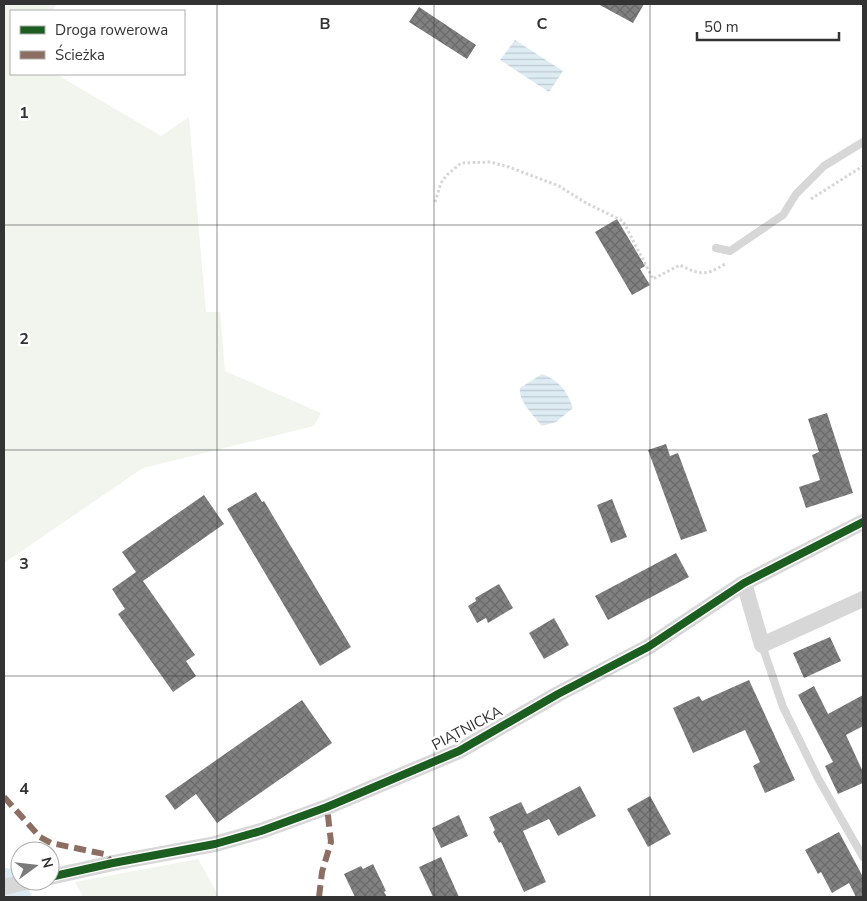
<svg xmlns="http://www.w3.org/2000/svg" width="867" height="901" font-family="'Nunito Sans',sans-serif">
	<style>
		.grass { fill: #f1f5ed }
		.water { fill: url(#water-rules) }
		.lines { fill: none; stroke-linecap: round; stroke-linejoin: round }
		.river { stroke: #ddebf3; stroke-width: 34 }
		.building { fill: url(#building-cross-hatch) }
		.path { stroke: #d6d6d6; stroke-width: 3; stroke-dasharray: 2.5 2.5; stroke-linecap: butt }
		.lane { stroke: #d7d7d7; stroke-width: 8 }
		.street { stroke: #d7d7d7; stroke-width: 16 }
		.quiet { stroke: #8d6e63; stroke-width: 6; stroke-dasharray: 12 6; stroke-linecap: butt }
		.cycleway-casing { stroke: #fff; stroke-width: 11 }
		.cycleway { stroke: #1b5e20; stroke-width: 8 }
		.grid { fill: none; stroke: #333; stroke-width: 1; stroke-opacity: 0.55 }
		.labels { text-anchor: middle; stroke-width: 5; stroke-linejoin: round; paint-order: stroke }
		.street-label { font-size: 15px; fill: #333; stroke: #fff }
		.grid-label { font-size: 16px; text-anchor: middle; font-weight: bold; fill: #333; stroke: #fff; stroke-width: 5; stroke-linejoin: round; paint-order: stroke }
	</style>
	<defs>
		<pattern id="water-rules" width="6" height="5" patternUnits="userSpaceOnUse" patternTransform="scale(1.25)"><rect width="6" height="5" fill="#ddebf3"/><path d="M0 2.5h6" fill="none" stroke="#becad1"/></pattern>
		<pattern id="building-cross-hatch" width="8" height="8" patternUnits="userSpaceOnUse" patternTransform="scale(1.25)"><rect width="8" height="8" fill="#818181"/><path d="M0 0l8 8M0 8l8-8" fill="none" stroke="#6a6a6a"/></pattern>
	</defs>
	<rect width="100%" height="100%" fill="#fff"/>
	<path class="grass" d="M4,4H57L52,11H11V74H56L161,136L189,117L206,312H220L225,371L321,413L314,426L143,468L4,563Z
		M198,859L219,897H83L75,882Z"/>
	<path class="water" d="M515,40L563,71L549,92L500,60Z
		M542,374C560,381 567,391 573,408L556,422L542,426C534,416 518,401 520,388Z"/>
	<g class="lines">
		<path class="river" d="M4,885L14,897"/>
	</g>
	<path class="building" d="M598,4H644L633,23Z
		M419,7L476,45L467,59L409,22Z
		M617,219L645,266L640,269L650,285L632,295L595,232Z
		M827,413L853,493L806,508L799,487L820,480L812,455L819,452L808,419Z
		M666,444L670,456L678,453L707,531L681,540L648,450Z
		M256,492L262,502L264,501L351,647L320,666L227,509Z
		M204,495L224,524L143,581L195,655L186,661L196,676L173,692L118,614L125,609L112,589L136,572L122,552Z
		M612,499L627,537L611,543L597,505Z
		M676,553L689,577L608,620L595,596Z
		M499,584L513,608L488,623L486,618L477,623L468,606L476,601L475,598Z
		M554,618L569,645L544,659L529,633Z
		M830,637L841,661L804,678L793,653Z
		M749,680L795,780L765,793L753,766L760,762L745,730L693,753L673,708L699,696L702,701Z
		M814,686L828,714L863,695V726L846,735L863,772V783L838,794L825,766L833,762L798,695Z
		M302,700L332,743L217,823L196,794L175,810L165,796Z
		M580,786L596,816L558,836L549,819L523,831L546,882L524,892L501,842L499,843L493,832L495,830L489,817L521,802L527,814Z
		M650,796L671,834L648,847L627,809Z
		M459,815L468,836L441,848L432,828Z
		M839,832L863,877V897H856L849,883L832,893L821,872L818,874L805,850Z
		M441,857L459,897H433L419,867Z
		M373,864L386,891L384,892L387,897H355L344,874L361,866L363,869Z"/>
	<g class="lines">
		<path class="path" d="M811,199L863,166
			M435,202L441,183L447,175L461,163L490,162L509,167L559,186L586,203L623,221L653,279L680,265C699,275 706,276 725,264"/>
		<path class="lane" d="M716,248L730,251L783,215L796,194L824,166L863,142
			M762,645L783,707L819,780L863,857"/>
		<path class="street" d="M744,583L762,645L863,599
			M50,877L113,863L215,844L261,831L327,807L459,751L558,694L648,647L744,583L863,522
			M4,887L30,881"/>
		<path class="quiet" d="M4,797L40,837L51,843L104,854L113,863
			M319,897L322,872L331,842L327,807"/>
		<defs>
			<path id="cycleway" d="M50,877L113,863L215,844L261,831L327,807L459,751L558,694L648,647L744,583L863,522"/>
		</defs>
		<use href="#cycleway" class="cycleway-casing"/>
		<use href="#cycleway" class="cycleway"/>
	</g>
	<path class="grid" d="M217,4V897M434,4V897M650,4V897M4,225H863M4,450H863M4,676H863"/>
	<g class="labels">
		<g class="street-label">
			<text transform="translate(467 728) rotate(-28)" y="5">PIĄTNICKA</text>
		</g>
	</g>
	<g class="grid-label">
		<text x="325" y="29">B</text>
		<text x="542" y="29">C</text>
		<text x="24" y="118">1</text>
		<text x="24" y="344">2</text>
		<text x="24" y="569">3</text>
		<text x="24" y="794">4</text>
	</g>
	<rect width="867" height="901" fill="none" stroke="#333333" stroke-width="10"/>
	<rect x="10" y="10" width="175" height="65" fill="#ffffff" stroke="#adadad"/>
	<rect x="20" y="26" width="25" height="8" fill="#1b5e20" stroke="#adadad"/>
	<text x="55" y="35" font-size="15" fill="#333333">Droga rowerowa</text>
	<rect x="20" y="51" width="25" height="8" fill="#8d6e63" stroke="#adadad"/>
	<text x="55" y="60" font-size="15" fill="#333333">Ścieżka</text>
	<g transform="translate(35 866) rotate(75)"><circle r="24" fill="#ffffff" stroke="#adadad"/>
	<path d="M0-4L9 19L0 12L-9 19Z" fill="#7a7a7a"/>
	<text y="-8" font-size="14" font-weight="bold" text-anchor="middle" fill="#333333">N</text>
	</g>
	<path d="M697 32v8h142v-8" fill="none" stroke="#333333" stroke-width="2.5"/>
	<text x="704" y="32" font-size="15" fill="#333333" stroke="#ffffff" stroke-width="4" paint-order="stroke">50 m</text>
</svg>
